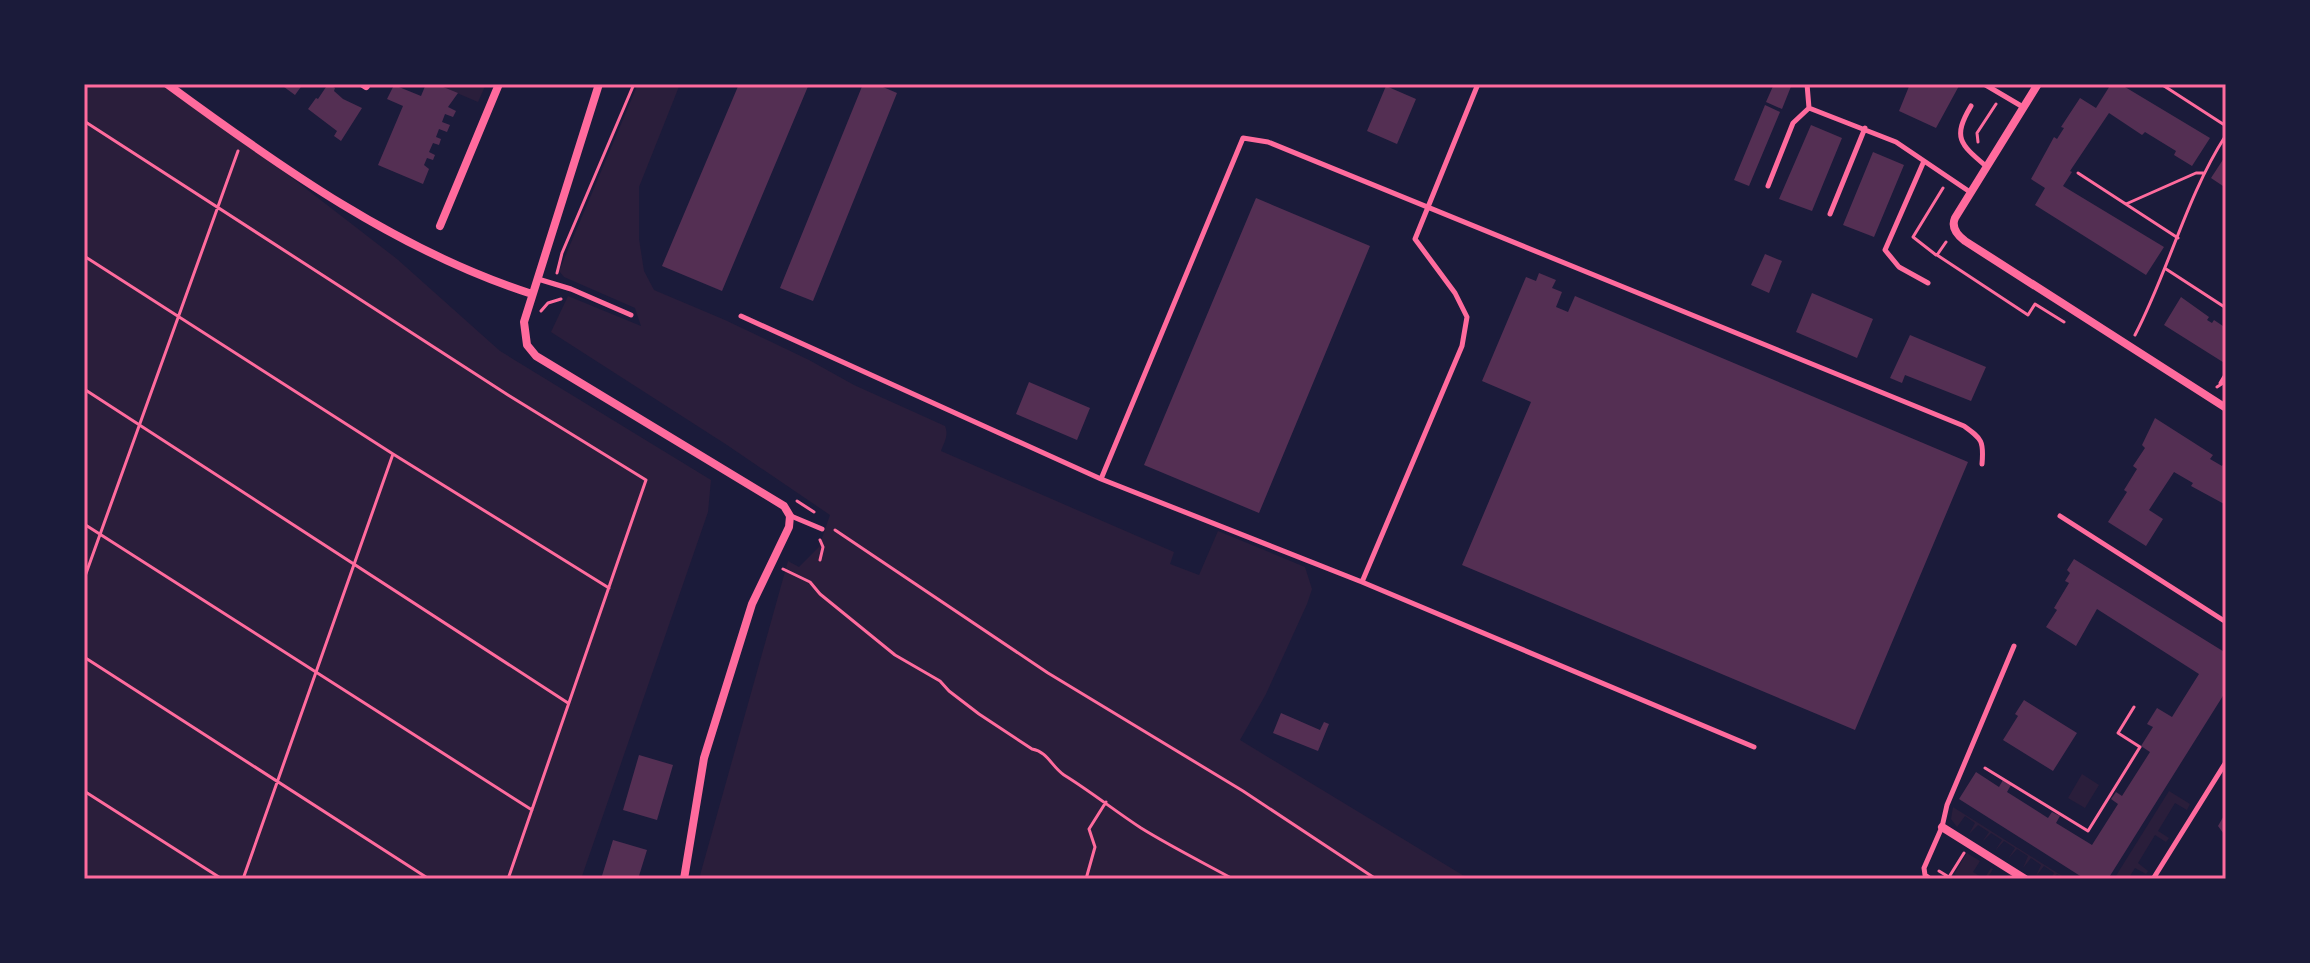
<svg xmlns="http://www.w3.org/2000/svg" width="2310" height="963" font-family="Mulish,sans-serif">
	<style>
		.green { fill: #2a1e3b }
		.building { fill: #542f53 }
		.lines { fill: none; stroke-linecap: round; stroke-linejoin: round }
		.path { stroke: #ff6b9d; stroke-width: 3 }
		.service { stroke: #ff6b9d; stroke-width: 5 }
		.minor { stroke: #ff6b9d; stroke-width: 8 }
		.neatline { fill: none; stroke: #ff6b9d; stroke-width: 3 }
	</style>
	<rect width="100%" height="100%" fill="#1b1b3a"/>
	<path class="green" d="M84,84H161L287,174L397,259L500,351L711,480L708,512L581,879H84Z
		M436,84H486L478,102Z
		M638,84H680L639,187V239L644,271L654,290L725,320L809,360L854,385L945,426C949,436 944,442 941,451L1174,552L1170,564L1199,575L1218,531L1305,567L1312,589L1307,604L1266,694L1240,740L1469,879H699L788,561L799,567L819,547L830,515L727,445L551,332L568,296L641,326L635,308L564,277L559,271Z
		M2082,774L2099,785L2085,808L2068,798Z
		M2169,791L2190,804L2187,810L2175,803L2158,831L2169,838L2166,842L2155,835L2138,863L2148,871L2146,874L2135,868L2128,879H2114Z
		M1953,807L2067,879L2057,874L2051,879L2054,873L2044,866L2036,876L2041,865L2031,858L2023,868L2028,856L2017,849L2008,859L2015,848L2004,841L1995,851L2002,840L1991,833L1982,842L1989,832L1978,825L1969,834L1975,823L1965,816L1957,827L1951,819Z
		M1967,853L1980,861L1973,872L1984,879L1991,868L1993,869L1987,879H1961L1954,874Z"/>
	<path class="building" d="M280,84H303L295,95Z
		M328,84L335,88L334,91L343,99L362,108L341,141L334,136L337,131L308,109L316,98L318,99Z
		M426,84H436L458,93L448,107L456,111L453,117L445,114L442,122L450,125L447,132L439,129L436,137L441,139L439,145L433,143L429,152L435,155L433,160L427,158L424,165L429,169L423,184L378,165L403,106L387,99L394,85L421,96Z
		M739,84H809L722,291L662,266Z
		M863,84H876L897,93L813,301L780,288Z
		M1774,84H1792L1782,109L1766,102Z
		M1910,84H1960L1936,128L1899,111Z
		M2111,84H2120L2210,138L2192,166L2174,155L2176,151L2145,132L2142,135L2109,113L2070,171L2072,172L2063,186L2164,247L2146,275L2035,205L2045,188L2031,179L2054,137L2057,139L2064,128L2061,127L2080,98L2096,108Z
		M1386,86L1416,99L1397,144L1367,131Z
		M1765,105L1780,112L1749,186L1734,180Z
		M1811,125L1842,138L1812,211L1779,199Z
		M1873,152L1904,165L1874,237L1843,225Z
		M2226,155V188L2211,178Z
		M1256,198L1370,246L1259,513L1144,465Z
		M1765,254L1782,261L1769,293L1751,285Z
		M1539,273L1556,280L1552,288L1562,292L1556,307L1568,312L1575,296L1968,462L1855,730L1462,565L1531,402L1482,381L1526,277L1536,281Z
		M1812,293L1873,319L1857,358L1796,332Z
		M2181,297L2209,317L2207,320L2212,323L2214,320L2226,328V364L2164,325Z
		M1910,335L1986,367L1971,401L1905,375L1902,383L1890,378Z
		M1029,382L1090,408L1077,440L1016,414Z
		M2155,418L2213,455L2210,459L2222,466L2226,460V505L2191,486L2193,483L2174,472L2149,510L2163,519L2146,546L2108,522L2127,492L2124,490L2137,469L2133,466L2145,448L2142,445Z
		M2074,559L2226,653V691L2108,879H2085L1959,799L1976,772L1999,787L2003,780L2011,785L2007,792L2048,818L2052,812L2060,816L2056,823L2092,845L2118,804L2111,799L2116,792L2122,796L2150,752L2141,746L2153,727L2147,724L2157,708L2172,717L2199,674L2097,609L2076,646L2046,627L2057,610L2054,608L2069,583L2065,581L2070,573L2067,570Z
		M2024,700L2077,733L2053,771L2003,740L2018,716L2015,714Z
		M1281,713L1320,730L1324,722L1329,724L1318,751L1273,733Z
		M639,755L673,765L657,820L623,810Z
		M2226,812V837L2218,826Z
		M613,840L647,850L638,879H601Z"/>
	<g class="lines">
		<path class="path" d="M2161,84L2226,126
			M84,121L508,395L646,480L508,879
			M1978,142L1977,133L1996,104
			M2078,173L2178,238
			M2126,204L2196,173H2203
			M1946,242L1937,255L2028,315L2035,304L2064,322
			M1936,255L1913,237L1943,188
			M84,256L393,454L243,879
			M2166,269L2226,308
			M557,273L562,253L634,84
			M541,311L548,303L561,299
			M2135,335C2169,270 2186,197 2226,135
			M2220,383L2226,373
			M2217,387L2226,381
			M84,389L568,703
			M393,454L609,588
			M797,501L814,512
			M84,524L532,810
			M835,530L1048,673L1243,791L1376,879
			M820,540L823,547L820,560
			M783,569L810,582L820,594L895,655L940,681L949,691L979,714L1032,749C1048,752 1051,766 1064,775C1090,791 1115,811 1141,828C1170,846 1202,862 1233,879
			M84,579L238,151
			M84,657L429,879
			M1985,768L2088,831L2140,747L2118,733L2134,707
			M84,791L222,879
			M1939,871L1952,879
			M1949,877L1964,853
			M1086,879L1095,847L1089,829L1106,802"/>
		<path class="service" d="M1807,84L1809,108
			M1984,84L2023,107
			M1971,106C1952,138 1960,144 1987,167
			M1924,161L1885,250L1899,267L1928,283
			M1768,186L1793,123L1809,108L1896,142L1970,192
			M1830,214L1865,128
			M538,279L571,289L631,315
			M741,316L1101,479L1362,582L1754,747
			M1101,479L1243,138L1268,142L1964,426C1982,439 1984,441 1982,464
			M791,516L822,529
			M2060,516L2226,622
			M1362,582L1462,346L1467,317L1455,293L1415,239L1478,84
			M1929,878L1925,875L1924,868L1942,827L1947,805L2014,646
			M2153,879L2226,762"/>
		<path class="minor" d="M167,84C280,167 398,251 532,294
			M363,84L366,86
			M599,84L524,322L527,345L536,356L784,506L790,516L789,527L752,604L704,758L684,879
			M2038,84L1955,218C1951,227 1957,235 1965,241L2226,408
			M440,226L499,84
			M1942,827L2025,879"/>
	</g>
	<rect width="2310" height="963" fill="none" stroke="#1b1b3a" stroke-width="172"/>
	<rect x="86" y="86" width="2138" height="791" class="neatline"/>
</svg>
